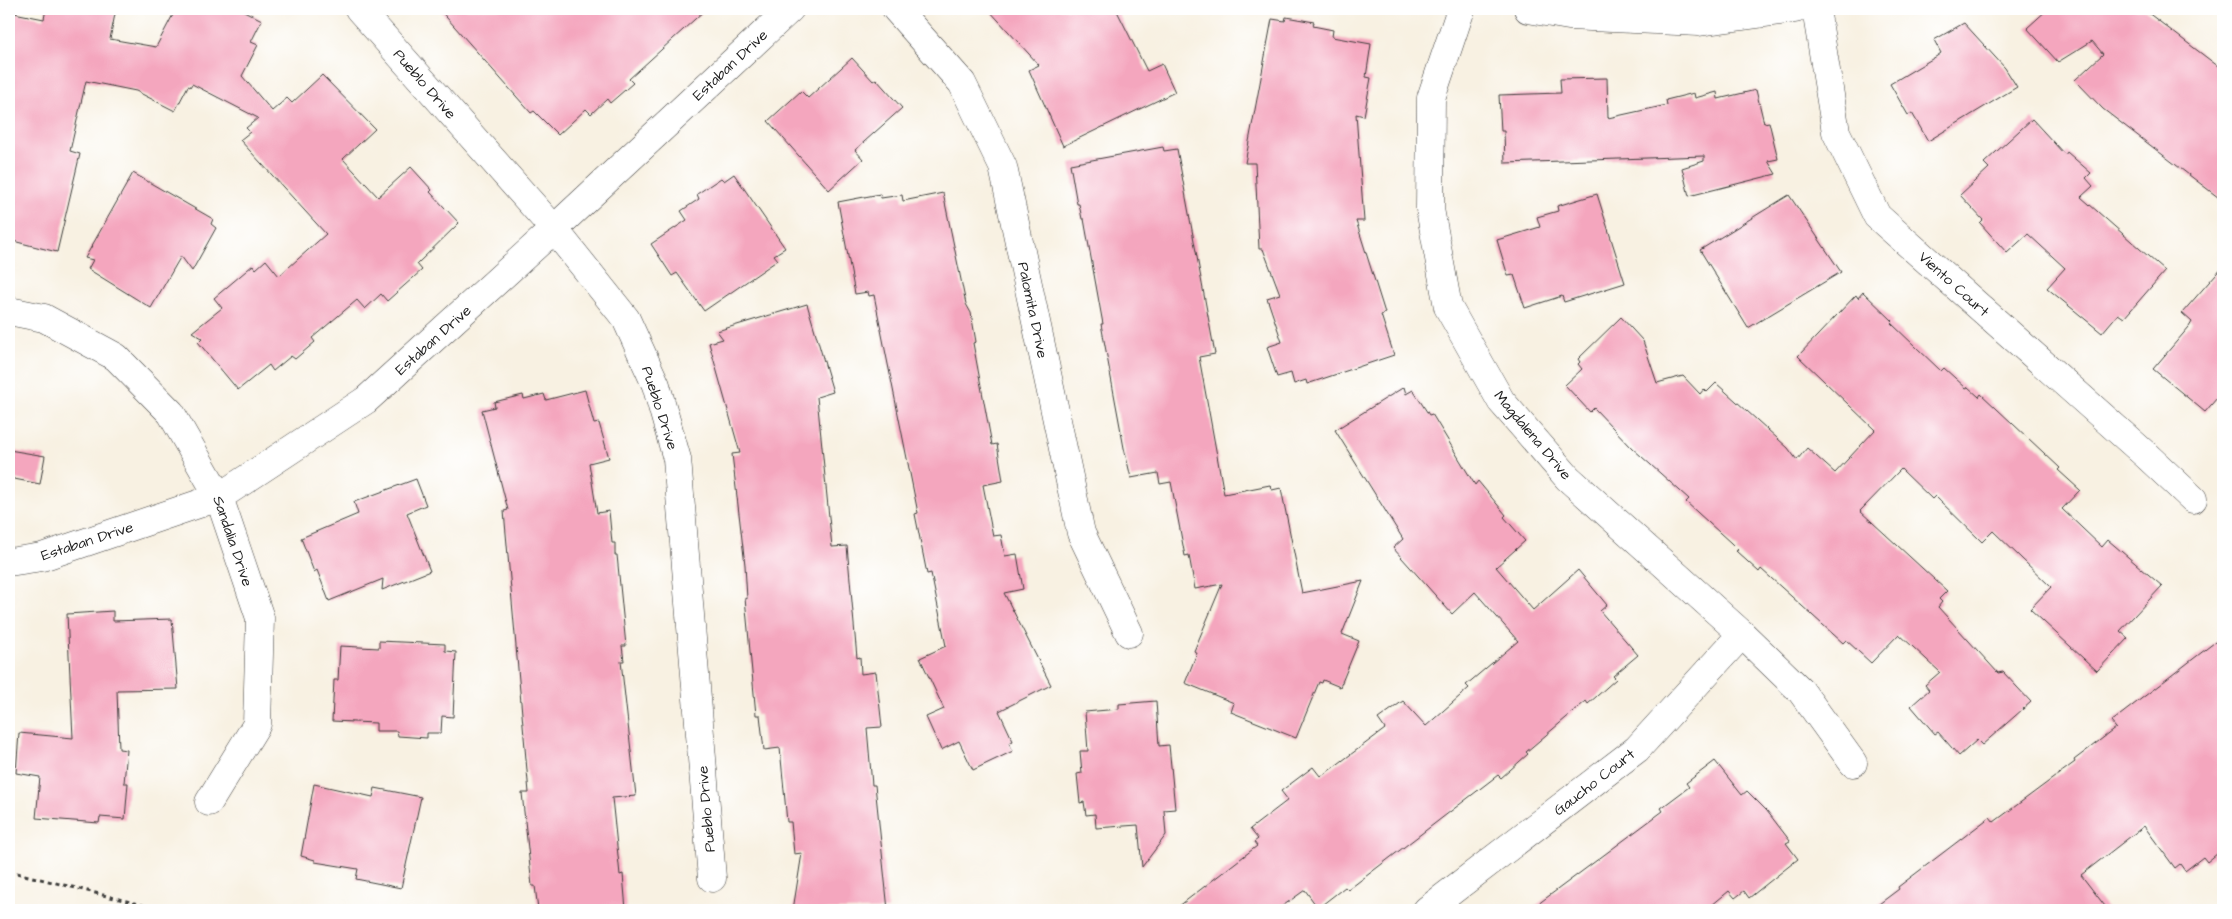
<svg xmlns="http://www.w3.org/2000/svg" width="2232" height="919" font-family="'Architects Daughter',sans-serif">
	<style>
		.building { fill: #f4a6be }
		.lines { fill: none; stroke-linecap: round; stroke-linejoin: round }
		.minor-casing { stroke: #3d3c3a; stroke-width: 29 }
		.path { stroke: #3d3c3a; stroke-width: 3; stroke-dasharray: 4 4; stroke-linecap: butt }
		.minor { stroke: #fff; stroke-width: 28 }
		.labels { text-anchor: middle; stroke-width: 4; stroke-linejoin: round; paint-order: stroke }
		.street-label { font-size: 15px; fill: #1c1c1c; stroke: #fff }
	</style>
	<rect width="100%" height="100%" fill="#fff"/>
	<filter id="ink" filterUnits="userSpaceOnUse"><feTurbulence type="fractalNoise" baseFrequency=".02" numOctaves="2"/><feDisplacementMap in="SourceGraphic" scale="10" xChannelSelector="R" yChannelSelector="G"/><feConvolveMatrix kernelMatrix="1 2 1 2 8 2 1 2 1" color-interpolation-filters="sRGB"/></filter>
	<filter id="wash" filterUnits="userSpaceOnUse"><feTurbulence type="fractalNoise" baseFrequency=".0096" numOctaves="4" result="noise"/><feDisplacementMap in="SourceGraphic" scale="20" xChannelSelector="R" yChannelSelector="G"/><feGaussianBlur stdDeviation="1.12" result="paint"/><feColorMatrix in="noise" values="0 0 0 0 0 0 0 0 0 0 0 0 0 0 0 0 0 1.4 0 .05"/><feComposite in="paint" operator="in"/></filter>
	<g filter="url(#wash)">
		<rect width="100%" height="100%" fill="#f8f1e2"/>
		<g id="blocks">
			<path class="building" d="M46,9H116L110,39L156,47L176,9H240L262,20L251,42L258,45L242,76L272,111L287,98L292,103L322,75L375,129L343,159L378,197L411,167L432,190L430,192L459,223L417,264L422,270L387,301L381,294L365,309L357,300L312,338L315,342L295,359L291,356L273,371L269,365L238,390L198,342L202,338L192,332L222,308L214,298L253,265L256,269L266,260L279,276L326,234L240,140L250,132L246,128L258,118L192,84L190,87L188,86L175,111L136,91L86,81L70,151L80,154L57,252L9,240V12L44,19Z
				M439,9H706L639,70L629,79L633,83L610,103L607,99L591,114L586,109L558,135L534,111L531,113Z
				M988,9H1116L1147,71L1162,64L1175,92L1063,146L1029,70L1039,65Z
				M2048,9H2143L2223,70V201L2103,109L2075,80L2103,54L2092,41L2058,62L2027,28Z
				M1286,17L1314,22L1313,26L1333,30L1332,37L1371,44L1366,77L1371,78L1364,116L1356,114L1364,221H1356L1385,313L1381,315L1394,355L1307,384L1306,380L1294,384L1291,373L1277,377L1267,347L1282,342L1267,298L1280,294L1263,249H1259L1255,163H1245L1272,19L1285,21Z
				M1964,23L2005,68L2017,87L1928,141L1912,113L1908,115L1890,84L1937,56L1941,53L1934,40Z
				M852,58L873,81L876,79L902,108L855,150L863,159L829,190L768,121L801,91L808,98Z
				M1607,78L1608,118L1667,105L1666,100L1694,93L1695,98L1717,92L1718,99L1756,90L1764,123L1769,122L1778,159L1768,161L1776,174L1689,196L1682,168L1704,161V156L1505,163L1504,131H1501L1499,95L1561,93L1560,79Z
				M2032,119L2065,155L2067,152L2091,173L2086,178L2093,186L2081,197L2165,271L2124,318L2118,314L2102,333L2047,288L2065,268L2028,234L2007,253L1980,223L1983,220L1960,195L1989,168L1984,163Z
				M1163,147L1164,151L1177,149L1215,354L1199,357L1224,494L1270,485L1272,490L1281,488L1302,593L1363,581L1342,634L1359,641L1340,687L1323,680L1322,683L1319,682L1296,738L1231,712L1234,703L1185,683L1197,653L1194,651L1222,584L1195,589L1189,555L1185,556L1171,482L1160,484L1158,473L1131,478L1124,448L1101,324H1103L1084,219H1082L1079,204H1077L1070,164Z
				M133,173L213,219L211,224L216,228L192,271L181,256L151,308L88,269L93,260L85,258Z
				M734,174L785,248L774,255L778,260L704,311L677,273L672,276L651,244L687,220L681,211L699,199L697,194L721,178L724,181Z
				M943,193L966,304L971,313L976,342L973,343L992,445L997,444L1003,481L983,485L993,536L1001,535L1005,556L1017,554L1023,589L1004,593L1051,685L999,711L1013,741L1009,743L1013,751L973,770L959,741L941,750L926,717L944,709L920,658L946,646L931,573L927,574L915,514L918,513L874,295L869,296L868,292L855,294L838,202L880,194L881,198L902,195L903,201Z
				M1597,194L1625,283L1564,302L1562,296L1525,308L1514,275L1508,276L1497,240L1540,227L1537,217L1558,211L1557,206Z
				M1789,195L1841,272L1748,328L1700,250Z
				M2223,266V391L2205,412L2153,369L2189,327L2192,322L2182,313Z
				M1863,292L1893,321L1891,323L1941,371L1944,368L1966,388L1968,387L1979,397L1981,394L2060,468L2058,470L2080,490L2062,509L2102,547L2108,540L2162,586L2120,631L2128,638L2097,671L2030,609L2051,587L1993,531L1982,542L1935,496L1932,499L1901,469L1860,511L1947,591L1939,599L1942,602L1938,607L1998,673L2003,672L2031,702L1982,745L1977,740L1959,756L1938,732L1935,734L1911,706L1929,690L1925,685L1940,672L1899,634L1871,663L1846,640L1843,643L1761,569L1759,572L1736,551L1738,550L1731,543L1686,502L1689,499L1632,448L1594,408L1590,412L1565,385L1582,369L1578,364L1580,362L1578,359L1621,317L1643,341L1657,383L1683,376L1700,394L1704,389L1707,392L1716,383L1788,448L1797,460L1807,448L1835,473L1875,430L1798,356L1856,295L1858,298Z
				M807,304L833,392L817,397L832,547L847,546L857,658L860,657L861,674L876,672L882,727L867,728L872,785H875L888,910H793L802,853L794,854L791,822H787L780,748L764,750L760,715H756L745,598L747,599L745,565L732,454L740,453L709,343L723,339L717,331Z
				M1404,387L1406,394L1413,390L1429,415L1432,414L1475,485L1478,481L1506,515L1504,517L1525,541L1496,567L1533,610L1578,570L1607,605L1600,611L1638,655L1613,676L1616,679L1588,704L1586,701L1526,752L1528,754L1501,778L1498,775L1348,890L1345,887L1318,908L1305,890L1277,910H1174L1257,846L1254,842L1258,839L1250,829L1288,800L1281,791L1313,767L1320,776L1323,775L1385,729L1378,719L1403,701L1426,726L1469,688L1466,685L1518,641L1475,592L1452,614L1393,548L1403,539L1335,430Z
				M585,390L594,424L599,423L609,458L589,463L597,513L609,511L612,543H615V555H617L626,646H622L624,661H621L636,796L612,798L620,875L623,874L626,910H538L535,886H532L522,793H529L504,511L508,510L482,410L495,407L494,402L523,395L524,399L544,394L546,400Z
				M9,450L45,456L40,484L9,478Z
				M416,479L426,505L407,513L430,571L382,590L383,579L329,601L317,570L314,572L301,538L358,514L354,502Z
				M113,611V621L172,619L178,689L117,690L119,749L127,750L124,783H128L125,819L100,817L99,823L36,818L40,777L16,773L19,733L73,738L67,614Z
				M2223,636V849L2207,862L2203,857L2185,871L2180,864L2175,868L2144,826L2081,875L2108,910H1871L1899,889L1898,887L1990,817L1994,822L2075,762L2074,760L2116,728L2111,722Z
				M379,641L445,644V651L456,652L453,717L442,716L441,733H427V738L398,736L397,731H376V723L332,721L334,680H338L340,646L379,648Z
				M1156,701L1159,746L1169,745L1175,809L1164,810L1166,835L1142,867L1138,825L1096,828L1095,814L1086,815L1084,802L1080,803L1077,774L1082,773L1080,751H1088L1085,712L1119,709V704Z
				M1715,761L1742,795L1747,791L1767,811L1790,841L1786,843L1798,859L1749,898L1744,891L1735,898L1729,891L1706,910H1530L1663,811L1661,808L1689,787L1686,783Z
				M314,784L373,797L375,788L421,797L401,888L356,879L358,869L315,862V860L301,856Z"/>
		</g>
	</g>
	<g filter="url(#ink)">
		<use href="#blocks" fill-opacity="0" stroke="#3d3c3a" stroke-width="1"/>
		<g class="lines">
			<defs>
				<path id="minor" d="M359,9L554,229L626,319L656,385L677,459L712,878
					M896,9L962,83L1003,167L1081,533L1129,633
					M1461,9L1431,98L1430,209L1448,307L1501,401L1568,478L1742,634L1801,691L1853,763
					M1528,9L1569,16L1699,22L1795,9
					M1816,9L1836,132L1877,216L2147,456L2193,499
					M9,311L44,318L116,357L171,413L219,497L260,618L257,724L209,802
					M9,562L42,557L219,497L366,400L554,229L790,9
					M1427,910L1637,749L1742,634"/>
			</defs>
			<use href="#minor" class="minor-casing"/>
			<path class="path" d="M9,871L162,910"/>
			<use href="#minor" class="minor"/>
		</g>
	</g>
	<g class="labels">
		<g class="street-label">
			<text transform="translate(730 65) rotate(-43)" y="5">Estaban Drive</text>
			<text transform="translate(425 84) rotate(49)" y="5">Pueblo Drive</text>
			<text transform="translate(1954 284) rotate(42)" y="5">Viento Court</text>
			<text transform="translate(1033 310) rotate(78)" y="5">Palomita Drive</text>
			<text transform="translate(433 340) rotate(-42)" y="5">Estaban Drive</text>
			<text transform="translate(660 408) rotate(72)" y="5">Pueblo Drive</text>
			<text transform="translate(1533 435) rotate(50)" y="5">Magdalena Drive</text>
			<text transform="translate(87 541) rotate(-18)" y="5">Estaban Drive</text>
			<text transform="translate(233 541) rotate(71)" y="5">Sandalia Drive</text>
			<text transform="translate(1594 782) rotate(-38)" y="5">Gaucho Court</text>
			<text transform="translate(706 809) rotate(-95)" y="5">Pueblo Drive</text>
		</g>
	</g>
	<rect width="2232" height="919" fill="none" stroke="#fff" stroke-width="30"/>
</svg>
